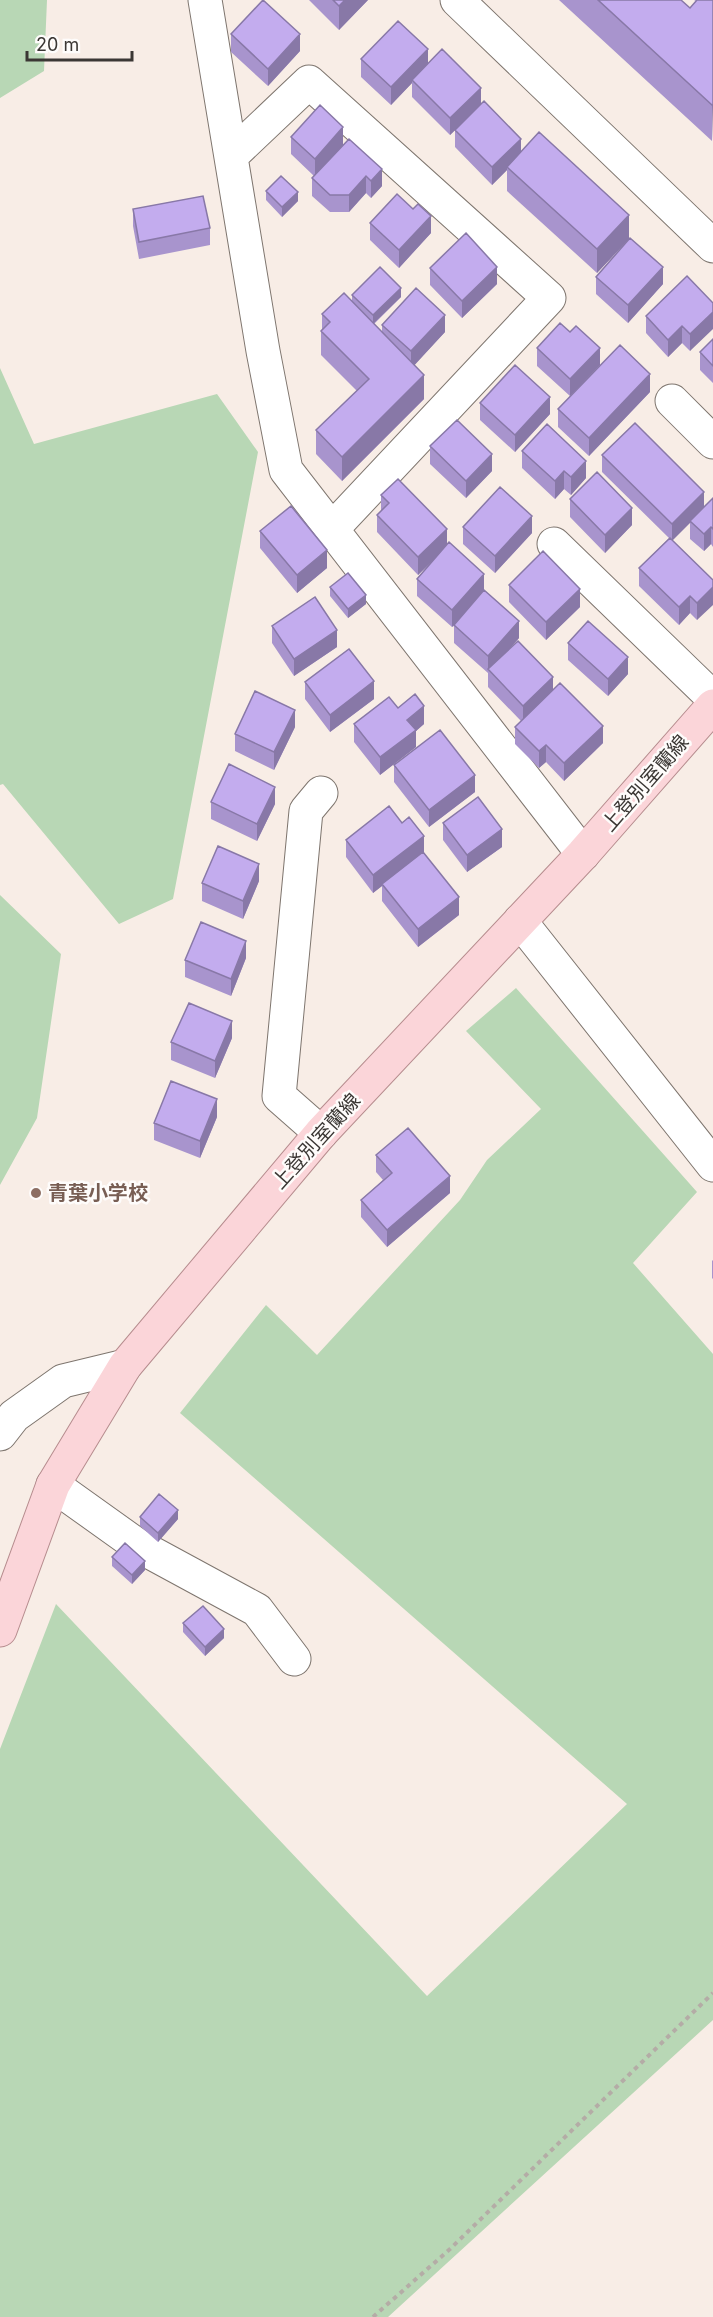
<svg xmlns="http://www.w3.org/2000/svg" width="713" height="2317" font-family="Inter,'Noto Sans JP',sans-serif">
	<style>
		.green { fill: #b8d7b5 }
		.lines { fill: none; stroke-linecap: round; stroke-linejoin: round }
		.minor-casing { stroke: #7e756e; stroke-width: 35 }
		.major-casing { stroke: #b68c8e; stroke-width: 35 }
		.path { stroke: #b4aca6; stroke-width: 4; stroke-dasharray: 4.5 4.5; stroke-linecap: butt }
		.minor { stroke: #fff; stroke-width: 33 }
		.major { stroke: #fbd5d9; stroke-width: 33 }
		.wall { fill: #a894cd }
		.shaded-wall { fill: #8878a7 }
		.building { fill: #c3acee; stroke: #8878a7; stroke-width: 1.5 }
		.education-dot { fill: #8d6e63; stroke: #fefcfb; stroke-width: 2 }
		.labels { text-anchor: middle; stroke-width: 5; stroke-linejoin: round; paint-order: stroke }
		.street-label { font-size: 20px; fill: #3b3734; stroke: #fefcfb }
		.education-label { font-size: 20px; font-weight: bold; fill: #785e54; stroke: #fefcfb; text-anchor: start }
	</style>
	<rect width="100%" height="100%" fill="#f8ede6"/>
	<path class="green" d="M0,0H47L44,71L0,98Z
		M0,368L34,444L217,394L258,452L173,899L119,924L3,784L0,785Z
		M0,895L61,954L37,1118L0,1185Z
		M516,988L697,1192L633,1263L713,1354V2020L388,2317H0V1749L56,1604L427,1996L627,1804L180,1413L266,1305L317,1355L460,1200L487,1160L541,1109L466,1031Z"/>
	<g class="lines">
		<defs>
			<path id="minor" d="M205,0L263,351L286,470L583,854
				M457,0L713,246
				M231,156L309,82L549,298L332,529
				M672,401L713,442
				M554,544L713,698
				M321,793L306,811L279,1096L321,1133
				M520,921L713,1165
				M0,1434L14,1416L63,1381L125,1366
				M53,1485L137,1545L257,1610L294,1659"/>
			<path id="major" d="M0,1630L53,1485L125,1366L321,1133L583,854L713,706"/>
		</defs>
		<use href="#minor" class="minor-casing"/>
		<use href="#major" class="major-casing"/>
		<path class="path" d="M373,2317L450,2249L713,1993"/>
		<use href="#minor" class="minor"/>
		<use href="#major" class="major"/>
	</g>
	<path class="wall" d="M309,0H368L339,30Z
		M559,0H681L690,8L696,1L694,0H713L712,141Z
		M231,34L300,51L268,86L231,52Z
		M361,59L428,64L481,105L521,151L629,239L597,273L507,191V170L492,185L455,147V130L450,135L412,97V83L391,105L361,77Z
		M291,137L343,145L349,139L382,186L371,198L366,193L349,212H330L312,196V178L314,176L291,154Z
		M266,191L298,201L282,217L266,200Z
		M133,209L210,228V245L139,259L133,226Z
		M370,223L431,233L399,268L370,240Z
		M430,268L497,284L462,318L430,285Z
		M596,277L663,284L628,323L596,294Z
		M352,295L401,297L374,324L382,332V325L445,332L414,365L424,399L342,481L316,454V430L357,391L321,355V331L322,329V314L352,302Z
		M713,303L690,351L682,343L668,357L646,333V316Z
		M713,339V383L700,370V352Z
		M537,348L600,365L570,396L537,366Z
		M650,392L589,456L558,427V409Z
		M480,403L550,414L515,452L480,420Z
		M430,446L492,471L466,498L430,464Z
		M522,451L586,478L571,495L564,489L555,499L522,468Z
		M602,455L704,508L713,498V547L711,544L704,551L690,539V522L672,540L713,580L697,620L690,613L679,625L639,586V568L669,538L602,472Z
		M381,495L447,544L484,590L519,638L510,648L553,690L603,743L564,781L546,762L539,768L515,744V727L521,721L488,687V673L454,643V626L452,627L417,596V579L431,562L418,575L377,532V515L381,511Z
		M570,499L632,525L605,553L570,517Z
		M463,527L532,533L495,573L463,544Z
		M260,531L327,568L297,593L260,548Z
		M509,585L580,607L546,640L509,602Z
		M330,587L366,604L348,618L330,596Z
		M272,626L337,647L294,676L272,643Z
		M568,643L628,674L608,696L568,660Z
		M305,682L374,699L330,732L305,699Z
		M398,708L424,724L416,731V747L380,775L354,742V724Z
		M295,727L274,770L235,751V734Z
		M394,765L475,792L429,827L394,782Z
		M211,802L275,804L257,841L211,819Z
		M443,823L502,847L467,872L443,840Z
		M346,840L424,853L459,915L418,947L382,901V886L373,893L346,857Z
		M259,881L243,919L202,901V883Z
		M246,958L231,996L185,977V960Z
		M232,1038L215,1078L171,1060V1042Z
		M217,1117L200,1158L154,1140V1123Z
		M376,1155L450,1193L387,1247L361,1217V1200L383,1180L376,1172Z
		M713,1260V1279L712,1278V1261Z
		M140,1517L178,1519L158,1542L140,1526Z
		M112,1557L145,1570L132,1584L112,1566Z
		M183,1623L224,1638L205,1656L183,1632Z"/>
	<path class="shaded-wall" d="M345,0H368L339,30V6Z
		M300,34V51L268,86V69Z
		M428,49V66L412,80V83L391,105V87Z
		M481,88V105L450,135V118Z
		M712,105H713L712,141Z
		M343,127V145L315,176V159Z
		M521,139V156L507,167V170L492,185V167Z
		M382,169V186L371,198V181Z
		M366,176V193L349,212V195Z
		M298,192V201L282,217V207Z
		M629,215V239L597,273V249Z
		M431,216V233L399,268V250Z
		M497,267V284L462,318V301Z
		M663,267V284L628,323V305Z
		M401,288V297L373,324V315Z
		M713,312V329L690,351V334Z
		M445,315V332L411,369V351Z
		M682,326V343L668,357V340Z
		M600,348V365L570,396V379Z
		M650,374V392L589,456V438Z
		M424,375V399L342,481V457Z
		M550,397V414L515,452V435Z
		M492,454V471L466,498V481Z
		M586,461V478L571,495V477Z
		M564,471V489L555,499V481Z
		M704,492V509L672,541V524Z
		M632,508V525L605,553V535Z
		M532,516V533L495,573V556Z
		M711,527V544L704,551V534Z
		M447,529V547L418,575V557Z
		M327,550V568L297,593V575Z
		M484,574V591L452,627V610Z
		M713,587V605L697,620V603Z
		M580,589V607L546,640V622Z
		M366,595V604L348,618V609Z
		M690,596V613L679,625V607Z
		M519,621V638L490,671L488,669V656Z
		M337,630V647L294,676V659Z
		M628,657V674L608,696V679Z
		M553,677V694L523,723V706Z
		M374,681V699L330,732V715Z
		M424,706V724L416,731V747L380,775V757L407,720Z
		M295,710V727L274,770V752Z
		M603,726V743L564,781V763Z
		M546,745V762L539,768V751Z
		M475,775V792L429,827V810Z
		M275,787V804L257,841V824Z
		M502,829V847L467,872V855Z
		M424,836V854L382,884V886L373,893V875Z
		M259,864V881L243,919V901Z
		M459,897V915L418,947V929Z
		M246,941V958L231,996V979Z
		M232,1021V1038L215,1078V1061Z
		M217,1099V1117L200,1158V1141Z
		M450,1176V1193L387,1247V1230Z
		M178,1510V1519L158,1542V1533Z
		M145,1561V1570L132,1584V1575Z
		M224,1629V1638L205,1656V1647Z"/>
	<path class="building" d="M263,0L300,34L268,69L231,34Z
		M333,0H345L339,6Z
		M598,0H681L690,8L697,0H713V105H712Z
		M398,21L428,49L391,87L361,59Z
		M442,49L481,88L450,118L412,80Z
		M484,101L521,139L492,167L455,130Z
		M320,105L343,127L315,159L291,137Z
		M539,132L629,215L597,249L507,167Z
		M349,139L382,169L371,181L366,176L349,195H330L312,178Z
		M281,176L298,192L282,207L266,191Z
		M397,194L413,209L418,204L431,216L399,250L370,223Z
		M203,196L210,228L139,242L133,209Z
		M466,233L497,267L462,301L430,268Z
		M630,238L663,267L628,305L596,277Z
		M380,267L401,288L373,315L352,295Z
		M687,276L713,303V312L690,334L682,326L668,340L646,316Z
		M416,288L445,315L411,351L382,325Z
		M344,293L424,375L342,457L316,430L369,379L321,331L330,322L322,314Z
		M560,323L570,332L576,326L600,348L570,379L537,348Z
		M713,339V366L700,352Z
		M620,345L650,374L589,438L558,409Z
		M515,365L550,397L515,435L480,403Z
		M457,420L492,454L466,481L430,446Z
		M635,423L704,492L672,524L602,455Z
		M547,424L586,461L571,477L564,471L555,481L522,451Z
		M597,472L632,508L605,535L570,499Z
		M398,479L447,529L418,557L377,515L389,503L381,495Z
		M500,487L532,516L495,556L463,527Z
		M713,498V529L711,527L704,534L690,521Z
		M291,506L327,550L297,575L260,531Z
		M670,538L713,580V587L697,603L690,596L679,607L639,568Z
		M449,542L484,574L452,610L417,579Z
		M543,551L580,589L546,622L509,585Z
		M348,573L366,595L348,609L330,587Z
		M484,590L519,621L488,656L454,625Z
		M315,597L337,630L294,659L272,626Z
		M588,621L628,657L608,679L568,643Z
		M518,641L553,677L523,706L488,669Z
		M349,649L374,681L330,715L305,682Z
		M560,683L603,726L564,763L546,745L539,751L515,727Z
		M255,691L295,710L274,752L235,734Z
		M415,694L424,706L407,720L416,730L380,757L354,724L389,697L398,708Z
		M440,730L475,775L429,810L394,765Z
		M229,764L275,787L257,824L211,802Z
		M478,797L502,829L467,855L443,823Z
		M389,806L402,823L409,817L424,836L373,875L346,840Z
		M218,846L259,864L243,901L202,883Z
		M423,852L459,897L418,929L382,884Z
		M201,922L246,941L231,979L185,960Z
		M189,1003L232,1021L215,1061L171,1042Z
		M171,1081L217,1099L200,1141L154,1123Z
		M408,1128L450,1176L387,1230L361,1200L392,1173L376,1155Z
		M159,1494L178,1510L158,1533L140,1517Z
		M125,1543L145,1561L132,1575L112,1557Z
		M203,1606L224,1629L205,1647L183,1623Z"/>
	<circle class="education-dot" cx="36" cy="1193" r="6"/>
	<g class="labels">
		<g class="street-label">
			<text transform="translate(645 783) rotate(-49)" y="7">上登別室蘭線</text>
			<text transform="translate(316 1141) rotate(-48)" y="7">上登別室蘭線</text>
		</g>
		<g class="education-label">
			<text x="48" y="1200">青葉小学校</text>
		</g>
	</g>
	<path d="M27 51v9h105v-9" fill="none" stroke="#3b3734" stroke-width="3"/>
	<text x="36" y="51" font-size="18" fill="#3b3734" stroke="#fefcfb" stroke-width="4.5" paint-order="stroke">20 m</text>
</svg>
